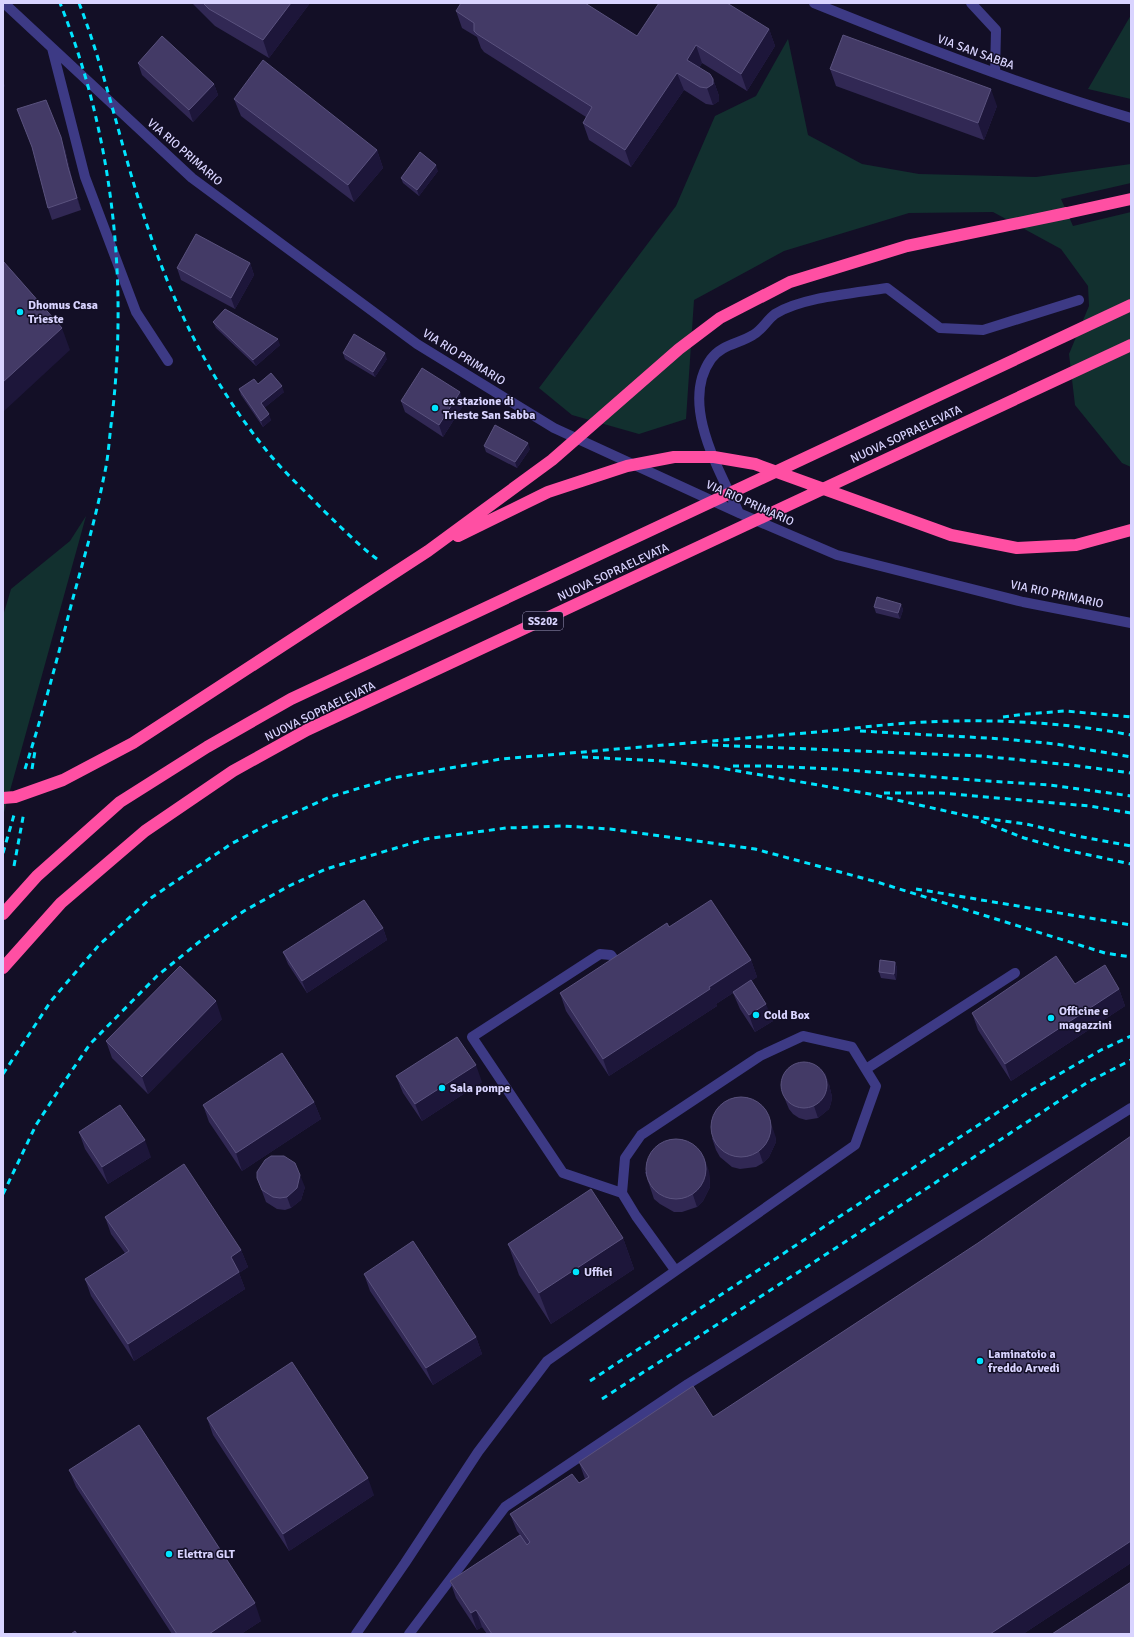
<svg xmlns="http://www.w3.org/2000/svg" width="1134" height="1637" font-family="Signika,sans-serif">
	<style>
		.green { fill: #12302f }
		.lines { fill: none; stroke-linecap: round; stroke-linejoin: round }
		.minor { stroke: #3d3a85; stroke-width: 10 }
		.highway { stroke: #ff4fa3; stroke-width: 12 }
		.rail { stroke: #00e5ff; stroke-width: 3; stroke-dasharray: 6 5; stroke-linecap: butt }
		.highway-bridge { stroke: #ff4fa3; stroke-width: 12 }
		.wall { fill: #312854 }
		.shaded-wall { fill: #1d163a }
		.building { fill: #433a66; stroke: #5a527e }
		.poi-dot { fill: #00e5ff; stroke: #130f26; stroke-width: 1.5 }
		.labels { text-anchor: middle; stroke-width: 3; stroke-linejoin: round; paint-order: stroke }
		.shield { fill: #130f26; stroke: #9e99be; stroke-width: 1 }
		.shield-label { font-size: 11px; font-weight: bold; fill: #d9d4ff }
		.street-label { font-size: 12px; fill: #d9d4ff; stroke: #130f26 }
		.poi-label { font-size: 12px; font-weight: bold; fill: #d9d4ff; stroke: #130f26; text-anchor: start }
	</style>
	<rect width="100%" height="100%" fill="#130f26"/>
	<path class="green" d="M1131,15V99L1088,89Z
		M788,39L808,135L862,164L919,174L1036,177L1131,164V183L1061,199L1073,226L1131,212V467L1122,463L1075,405L1069,354L1089,306L1088,286L1061,249L993,212L909,213L784,251L694,300L686,419L639,434L572,415L539,388L676,206L715,116L756,96Z
		M86,516L3,816V616L11,589L70,541Z"/>
	<g class="lines">
		<path class="minor" d="M4,3L192,178L417,344L554,428L739,513L837,555L1023,602L1131,623
			M814,3C918,45 1023,86 1131,118
			M971,3L996,30L995,73
			M52,48L85,177L136,312L168,361
			M739,513C720,471 679,404 711,359C722,344 739,344 753,335C762,330 767,320 775,314C802,297 856,293 887,288L940,328L983,330L1079,300
			M618,965L611,955L600,954L472,1037L563,1173L622,1193
			M866,1069L1015,973
			M356,1634L405,1563L478,1452L547,1361L855,1145L876,1086L852,1047L803,1036L760,1056L641,1135L625,1158L622,1193L636,1216L675,1270
			M409,1634L505,1507L688,1384L1131,1108"/>
		<path class="highway" d="M1067,213L1131,199"/>
		<path class="rail" d="M79,3C108,78 123,158 150,234C177,314 216,390 271,456C287,475 306,492 323,510C342,528 360,547 381,562
			M1003,717L1026,714L1065,711L1131,717
			M860,731L1004,739L1056,744L1131,757
			M712,745L981,756L1071,765L1131,773
			M582,757L662,761L715,767L870,794L968,816L1026,824L1077,836L1131,846
			M733,766H768L834,769L973,780L1050,785L1131,796
			M25,769C43,713 58,656 73,598C84,558 96,517 104,476C108,460 109,442 111,425C129,284 113,135 60,3
			M32,769L35,751
			M884,793H941L1089,806L1131,813
			M981,821L1024,838L1066,850L1131,864
			M3,853L14,815
			M14,866L24,812
			M916,889L1131,925
			M3,1074L51,1001L99,945L151,898L231,844L267,825L330,797L393,778L501,759L840,730C936,717 1036,717 1131,735
			M3,1194L36,1125L62,1085L90,1044L157,976L199,942L244,911L289,886L326,869L426,839L506,828L563,826L610,829L755,849L877,882L1105,953L1131,957
			M590,1381L1030,1091L1101,1050L1131,1036
			M602,1399L862,1231L1062,1099L1088,1082L1131,1060"/>
		<path class="highway-bridge" d="M458,536L548,492L627,466L674,457H714L755,464L951,535L1017,548L1076,545L1131,530
			M3,798L15,797L63,780L133,743L428,551L552,460L679,349L720,318L790,282L907,246L1067,213
			M3,914L37,876L120,802L207,747L291,699L1131,305
			M3,968L61,903L145,831L233,771L307,730L1131,345"/>
	</g>
	<path class="wall" d="M192,3H310L269,58L215,26Z
		M456,11L637,36L769,29L775,46L747,91L702,63L699,68L713,79L719,96V101L713,105L706,104L684,90L631,167L589,140L583,123L586,117L484,52L481,48L477,37L462,28Z
		M138,63L214,84L218,95L193,122L142,75Z
		M830,69L997,106L984,140L836,86Z
		M234,99L377,150L383,168L354,202L241,116Z
		M65,149L72,179L81,210L52,220L48,208Z
		M438,171L419,196L403,183L401,178Z
		M250,263L254,275L235,309L181,280L177,268Z
		M213,322L280,345L256,366L216,328Z
		M343,353L387,359L375,377L345,359Z
		M258,384L284,392L264,408L271,420L263,427L241,395L239,389Z
		M401,401L464,404L443,437L405,412Z
		M484,446L530,449L517,468L486,452Z
		M901,604L903,610L900,619L876,613L874,607Z
		M383,928L387,940L307,993L288,964L283,952Z
		M751,960L757,977L751,981L773,1021L755,1032L740,1009L733,993L716,1004L717,1006L609,1076L566,1011L560,993Z
		M895,962L897,968L896,980L881,978L879,972Z
		M1119,989L1125,1006L1011,1081L978,1030L972,1013Z
		M222,1019L148,1094L112,1058L106,1041Z
		M396,1076L482,1082L422,1121L403,1093Z
		M829,1084L832,1097L831,1103L829,1109L818,1118L806,1120L799,1118L793,1114L789,1109L784,1097Z
		M314,1102L321,1119L242,1171L209,1122L203,1105Z
		M79,1132L151,1157L108,1184L85,1149Z
		M775,1135L776,1142L769,1157L763,1163L756,1167L740,1169L732,1167L720,1157L716,1150L712,1138Z
		M709,1171L710,1187L703,1201L697,1207L682,1212H674L660,1204L654,1199L645,1172Z
		M257,1178L305,1187L301,1200L291,1208L285,1210L277,1209L266,1202Z
		M105,1217L241,1250L248,1267L239,1273L245,1289L134,1361L91,1296L85,1279L125,1253L111,1234Z
		M623,1238L634,1269L551,1324L519,1275L508,1244Z
		M364,1274L476,1337L482,1354L433,1385L370,1291Z
		M713,1417L1131,1563L1023,1634H487L482,1627L477,1630L456,1598L450,1581L520,1535L517,1531L510,1514L579,1483L585,1479L579,1462Z
		M207,1418L374,1495L289,1551L213,1435Z
		M69,1470L261,1621L241,1634H172L76,1487Z"/>
	<path class="shaded-wall" d="M291,3H310L269,58L263,40Z
		M769,29L775,46L747,91L741,74Z
		M696,45L702,63L693,77L687,60Z
		M677,73L684,90L631,167L625,150Z
		M713,79L719,96V101L713,105L707,88Z
		M3,81L5,86L3,88Z
		M214,84L218,95L193,122L189,110Z
		M991,89L997,106L984,140L978,123Z
		M61,137L65,149L72,179L81,210L77,198L68,167Z
		M377,150L383,168L354,202L348,185Z
		M436,165L438,171L419,196L417,190Z
		M250,263L254,275L235,309L231,298Z
		M62,328L70,350L3,412V382Z
		M278,339L280,345L256,366L253,360Z
		M385,353L387,359L375,377L373,372Z
		M282,386L284,392L263,409L261,403Z
		M460,392L464,404L443,437L439,425Z
		M269,414L271,420L263,427L261,421Z
		M528,443L530,449L517,468L515,462Z
		M901,604L903,610L900,619L898,613Z
		M383,928L387,940L307,993L302,981Z
		M751,960L757,977L716,1004L717,1006L609,1076L603,1059Z
		M895,962L897,968L896,980L894,974Z
		M1119,989L1125,1006L1011,1081L1005,1064Z
		M216,1001L222,1019L148,1094L142,1077Z
		M766,1004L773,1021L755,1032L749,1015Z
		M476,1065L482,1082L422,1121L415,1104Z
		M825,1072L829,1084L832,1097L831,1103L829,1109L818,1118L814,1106Z
		M314,1102L321,1119L242,1171L236,1153Z
		M771,1123L775,1135L776,1142L769,1157L763,1163L759,1151Z
		M145,1140L151,1157L108,1184L102,1167Z
		M705,1160L709,1171L710,1187L703,1201L697,1207L693,1195Z
		M300,1175L305,1187L301,1200L291,1208L287,1197Z
		M623,1238L634,1269L551,1324L539,1293Z
		M241,1250L248,1267L239,1273L245,1289L134,1361L128,1344L231,1257Z
		M476,1337L482,1354L433,1385L426,1368Z
		M368,1478L374,1495L289,1551L283,1534Z
		M1131,1541V1563L1023,1634H990Z
		M255,1603L261,1621L241,1634H209Z
		M476,1610L482,1627L477,1630L471,1613Z"/>
	<path class="building" d="M203,3H291L263,40L209,9Z
		M461,3H585L637,36L659,3H727L769,29L741,74L696,45L687,60L710,74L713,79V84L707,88L700,87L677,73L625,150L583,123L592,107L477,34L474,31V23L456,11Z
		M843,35L991,89L978,123L830,69Z
		M162,36L214,84L189,110L138,63Z
		M263,60L377,150L348,185L234,99Z
		M46,100L61,137L68,167L77,198L48,208L32,147L17,109Z
		M420,152L436,165L417,190L401,178Z
		M196,234L250,263L231,298L177,268Z
		M3,261L62,328L3,382Z
		M225,309L278,339L253,360L213,322Z
		M354,334L385,353L373,372L343,353Z
		M422,368L460,392L439,425L401,401Z
		M271,373L282,386L261,403L269,414L261,421L239,389L254,379L258,384Z
		M495,425L528,443L515,462L484,446Z
		M877,597L901,604L898,613L874,607Z
		M364,900L383,928L302,981L283,952Z
		M711,900L751,960L709,987L710,989L603,1059L560,993L667,923L669,927Z
		M1056,956L1075,984L1105,965L1119,989L1005,1064L972,1013Z
		M880,960L895,962L894,974L879,972Z
		M180,966L216,1001L142,1077L106,1041Z
		M751,980L766,1004L749,1015L733,992Z
		M457,1037L476,1065L415,1104L396,1076Z
		M282,1053L314,1102L236,1153L203,1105Z
		M781 1085a23 23 0 1 1 46 0a23 23 0 1 1-46 0Z
		M711 1127a30 30 0 1 1 60 0a30 30 0 1 1-60 0Z
		M120,1105L145,1140L102,1167L79,1132Z
		M1131,1136V1541L990,1634H492L476,1610L471,1613L450,1581L520,1535L527,1545L530,1542L510,1514L572,1474L579,1483L589,1477L579,1462L693,1386L713,1417L978,1243Z
		M646 1169a30 30 0 1 1 60 0a30 30 0 1 1-60 0Z
		M271,1156H284L295,1163L300,1175L297,1188L287,1197L280,1198L273,1197L262,1190L257,1178V1172L265,1160Z
		M184,1164L241,1250L231,1257L239,1272L128,1344L85,1279L129,1251L105,1217Z
		M591,1189L623,1238L539,1293L508,1244Z
		M413,1241L476,1337L426,1368L364,1274Z
		M292,1362L368,1478L283,1534L207,1418Z
		M139,1425L255,1603L209,1634H177L69,1470Z
		M1131,1582V1634H1052Z
		M75,1631L77,1634H71Z"/>
	<g class="poi-dot">
		<circle cx="20" cy="312" r="4"/>
		<circle cx="435" cy="408" r="4"/>
		<circle cx="756" cy="1015" r="4"/>
		<circle cx="1051" cy="1018" r="4"/>
		<circle cx="442" cy="1088" r="4"/>
		<circle cx="576" cy="1272" r="4"/>
		<circle cx="980" cy="1361" r="4"/>
		<circle cx="169" cy="1554" r="4"/>
	</g>
	<g class="labels">
		<rect class="shield" x="523" y="612" width="40" height="18" rx="3"/>
		<g class="shield-label">
			<text x="543" y="625">SS202</text>
		</g>
		<g class="street-label">
			<text transform="translate(976 52) rotate(20)" y="4">VIA SAN SABBA</text>
			<text transform="translate(185 152) rotate(41)" y="4">VIA RIO PRIMARIO</text>
			<text transform="translate(464 357) rotate(32)" y="4">VIA RIO PRIMARIO</text>
			<text transform="translate(906 434) rotate(-25)" y="4">NUOVA SOPRAELEVATA</text>
			<text transform="translate(750 503) rotate(24)" y="4">VIA RIO PRIMARIO</text>
			<text transform="translate(613 572) rotate(-25)" y="4">NUOVA SOPRAELEVATA</text>
			<text transform="translate(1057 594) rotate(12)" y="4">VIA RIO PRIMARIO</text>
			<text transform="translate(320 711) rotate(-26)" y="4">NUOVA SOPRAELEVATA</text>
		</g>
		<g class="poi-label">
			<text x="28" y="309">Dhomus Casa<tspan x="28" dy="14">Trieste</tspan></text>
			<text x="443" y="405">ex stazione di<tspan x="443" dy="14">Trieste San Sabba</tspan></text>
			<text x="1059" y="1015">Officine e<tspan x="1059" dy="14">magazzini</tspan></text>
			<text x="764" y="1019">Cold Box</text>
			<text x="450" y="1092">Sala pompe</text>
			<text x="584" y="1276">Uffici</text>
			<text x="988" y="1358">Laminatoio a<tspan x="988" dy="14">freddo Arvedi</tspan></text>
			<text x="177" y="1558">Elettra GLT</text>
		</g>
	</g>
	<rect width="1134" height="1637" fill="none" stroke="#d9d4ff" stroke-width="8"/>
</svg>
